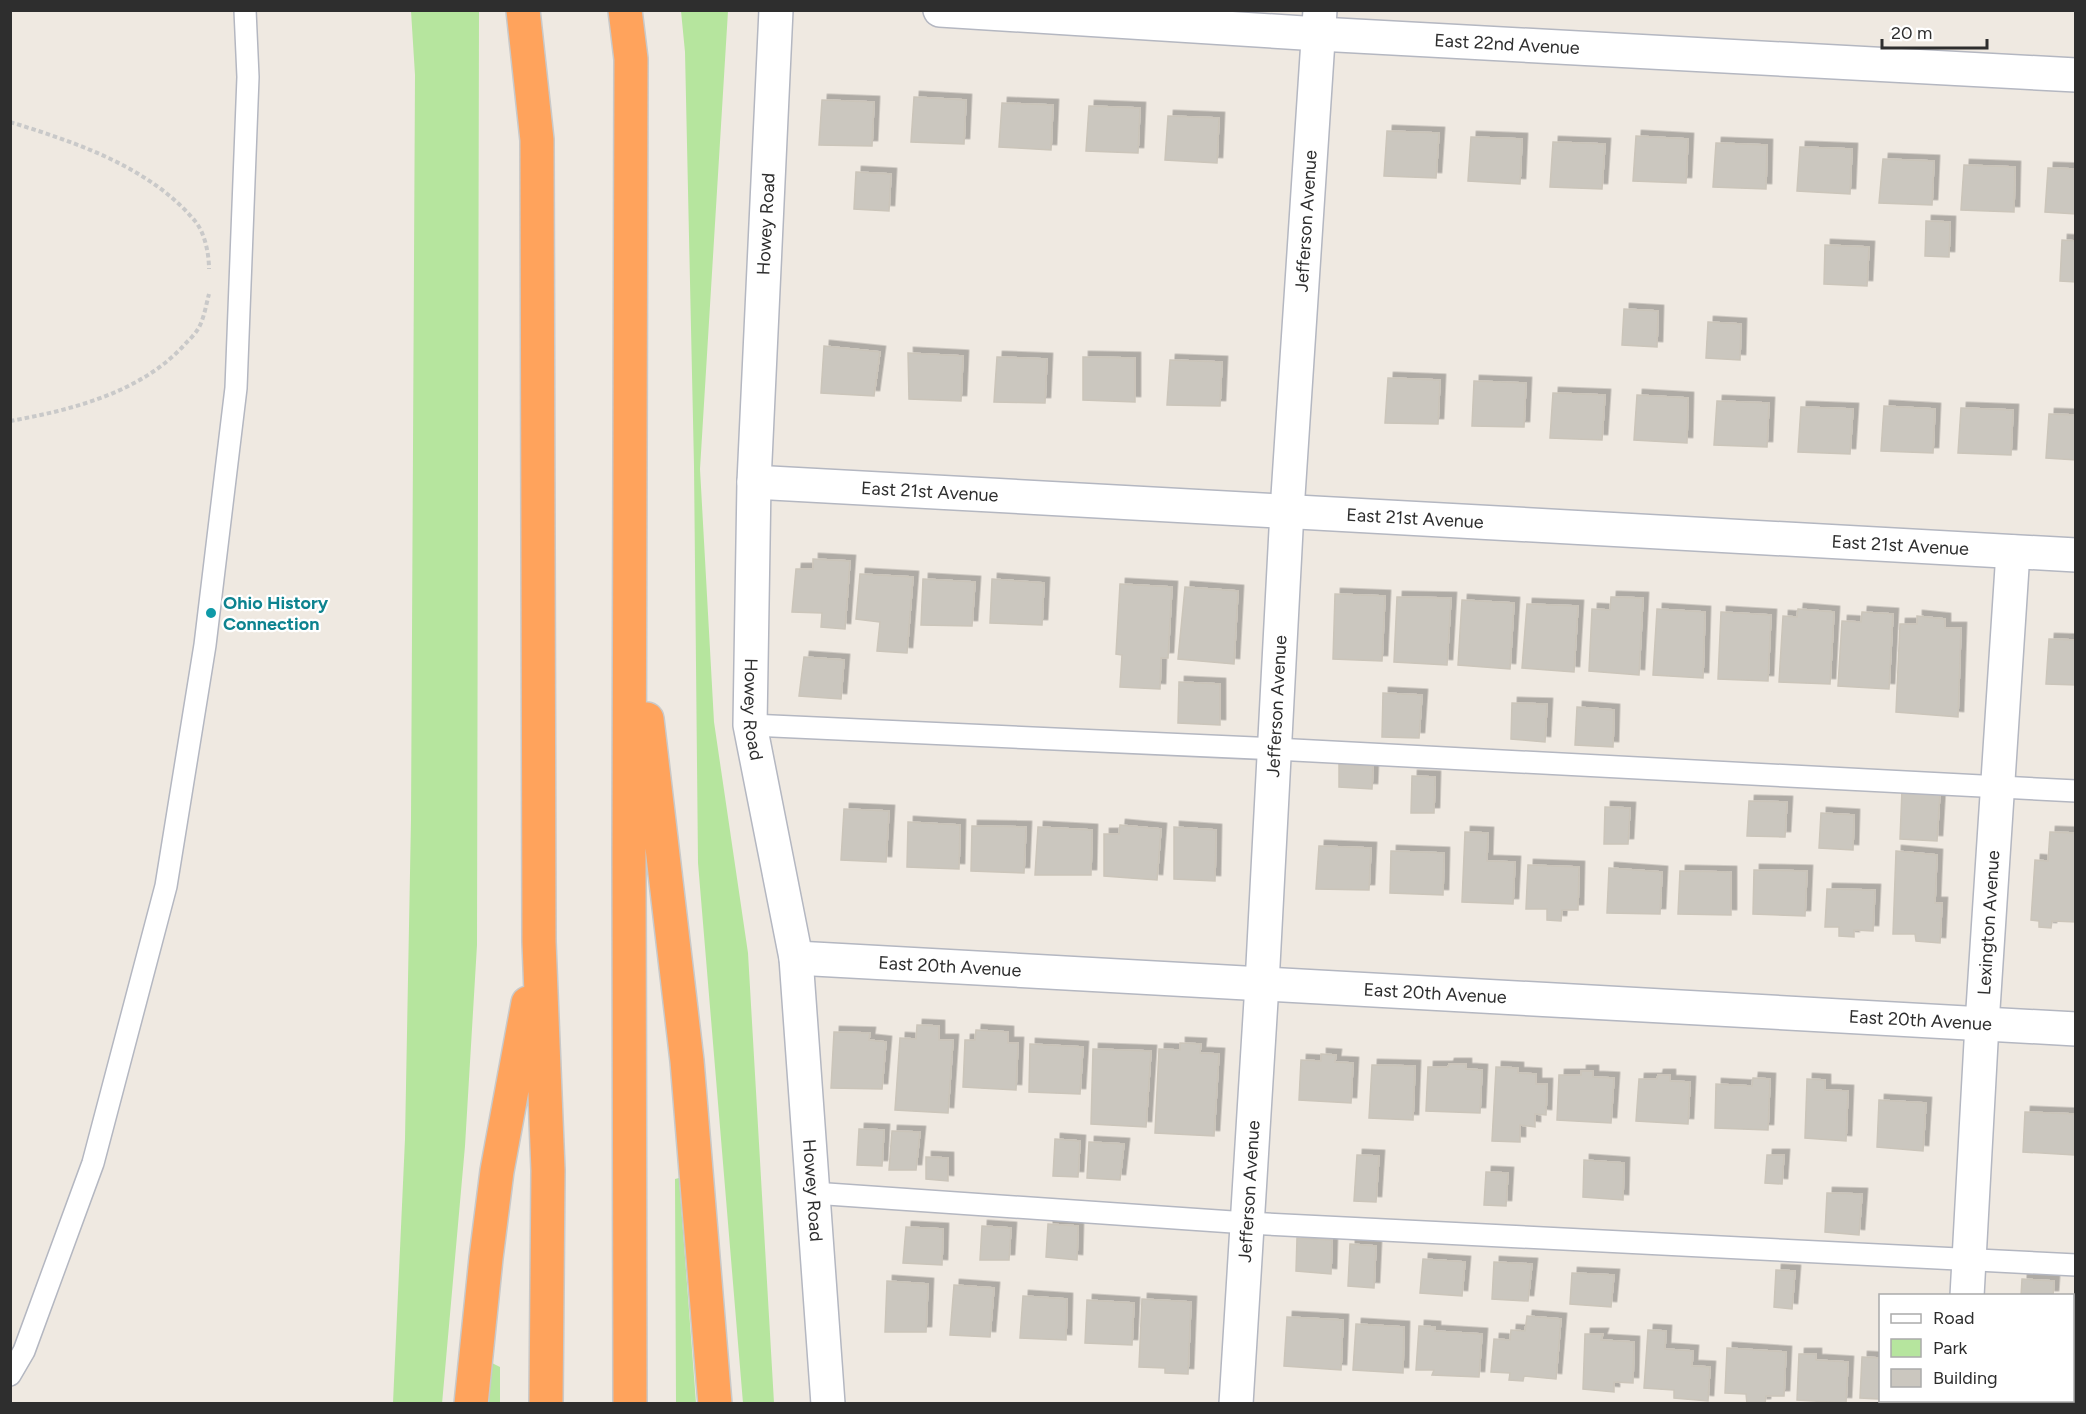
<svg xmlns="http://www.w3.org/2000/svg" width="2086" height="1414" font-family="Figtree,sans-serif">
	<style>
		.green { fill: #b6e59e }
		.building { fill: #cbc7bf; stroke: #cbc5ba; stroke-width: 1.5; filter: url(#shadow) }
		.lines { fill: none; stroke-linecap: round; stroke-linejoin: round }
		.service-casing { stroke: #b4b7c1; stroke-width: 24 }
		.minor-casing { stroke: #b4b7c1; stroke-width: 36 }
		.motorway-casing { stroke: #c9c9c9; stroke-width: 36 }
		.path { stroke: #c9c9c9; stroke-width: 4; stroke-dasharray: 4.5 3; stroke-linecap: butt }
		.service { stroke: #fff; stroke-width: 21 }
		.minor { stroke: #fff; stroke-width: 33 }
		.motorway { stroke: #ffa35c; stroke-width: 33 }
		.culture-dot { fill: #0f9aa8; stroke: #fff; stroke-width: 2 }
		.labels { text-anchor: middle; stroke-width: 4.5; stroke-linejoin: round; paint-order: stroke }
		.street-label { font-size: 18px; fill: #2e2e2e; stroke: #fff }
		.culture-label { font-size: 18px; font-weight: bold; fill: #0d838f; stroke: #fff; text-anchor: start }
	</style>
	<defs>
		<filter id="shadow"><feDropShadow dx="5.5" dy="-5.5" stdDeviation="0" flood-color="#0004"/></filter>
	</defs>
	<rect width="100%" height="100%" fill="#efe9e1"/>
	<path class="green" d="M411,11H479L477,945L465,1146L442,1404L393,1403L405,1139L411,820L415,75Z
		M681,11H728L700,469L714,722L748,953L774,1403H743L698,863L694,466L685,52Z
		M679,1178L696,1403H676L675,1179Z
		M492,1363L500,1367V1403H488Z"/>
	<path class="building" d="M914,97L966,100L964,144L911,142Z
		M822,100L874,102L872,146L819,145Z
		M1002,103L1053,105L1051,150L999,147Z
		M1089,106L1140,108L1138,153L1086,151Z
		M1168,116L1219,118L1217,163L1165,160Z
		M1387,131L1439,133L1436,178L1384,176Z
		M1636,136L1688,139L1686,183L1633,181Z
		M1471,137L1522,139L1520,184L1468,181Z
		M1553,142L1605,144L1602,189L1550,187Z
		M1716,143L1767,145L1766,189L1713,187Z
		M1800,147L1852,149L1850,194L1797,191Z
		M1883,159L1934,161L1932,205L1879,203Z
		M1964,165L2015,167L2014,212L1961,210Z
		M2048,168L2076,169V214L2045,212Z
		M856,172L891,174L889,211L854,209Z
		M1926,221L1950,222L1949,257L1925,256Z
		M2062,240L2076,241V282L2060,281Z
		M1825,245L1869,247L1867,286L1824,284Z
		M1624,309L1658,311L1657,347L1622,345Z
		M1708,322L1741,324L1740,360L1706,358Z
		M824,346L880,352L874,396L821,393Z
		M908,353L963,356L961,401L909,399Z
		M997,357L1047,359L1045,403L994,402Z
		M1083,357L1135,358V402L1083,400Z
		M1170,360L1222,362L1220,406L1167,405Z
		M1388,378L1440,380L1438,424L1385,423Z
		M1474,381L1526,383L1524,427L1472,426Z
		M1553,393L1605,395L1602,440L1550,438Z
		M1637,395L1688,398L1687,443L1634,440Z
		M1717,401L1769,403L1767,447L1714,445Z
		M1884,406L1935,409L1933,453L1881,451Z
		M1801,407L1853,409L1850,454L1798,452Z
		M1961,408L2013,410L2011,455L1958,453Z
		M2049,414L2076,415V460L2046,458Z
		M813,559L850,561L845,629L821,627L822,613L792,612L796,569H813Z
		M860,574L913,577L907,653L877,651L880,622L856,619Z
		M923,579L975,582L972,626L921,625Z
		M992,579L1044,583L1042,625L990,623Z
		M1120,584L1172,587L1168,658H1161L1160,689L1120,687L1122,655L1116,654Z
		M1185,587L1238,591L1234,664L1178,659Z
		M1335,594L1385,596L1382,661L1333,659Z
		M1397,597L1451,598L1447,665L1394,662Z
		M1611,597L1643,598L1639,675L1589,671L1592,609L1610,610Z
		M1462,600L1514,603L1510,669L1458,665Z
		M1527,604L1578,606L1574,672L1522,668Z
		M1657,609L1705,612L1703,678L1653,675Z
		M1798,609L1834,612L1830,684L1779,682L1783,616L1797,617Z
		M1721,612L1771,615L1768,681L1718,679Z
		M1862,612L1893,614L1889,689L1838,686L1842,621L1861,622Z
		M1917,616L1945,619V628H1961L1958,717L1896,712L1900,624H1917Z
		M2049,639L2076,640V685L2046,684Z
		M804,657L844,660L841,699L799,696Z
		M1179,682L1220,684V725L1178,723Z
		M1383,693L1422,695L1419,738L1382,737Z
		M1512,703L1547,704L1545,742L1511,739Z
		M1577,707L1614,710L1613,747L1575,745Z
		M1339,764L1373,766L1372,789L1339,787Z
		M1412,776L1435,777L1434,813H1411Z
		M1902,790L1940,792L1937,841L1900,839Z
		M1749,801L1787,802L1785,837L1747,836Z
		M1605,807L1630,808L1628,844H1604Z
		M844,809L889,811L886,862L841,860Z
		M1821,813L1854,815L1853,850L1819,848Z
		M908,822L960,825L959,869L907,867Z
		M1120,825L1161,829L1157,880L1104,876V834H1119Z
		M972,826L1026,827L1024,873L971,871Z
		M1038,827L1092,830L1091,875H1035Z
		M1174,827L1216,830L1215,881L1174,879Z
		M1465,832L1488,833L1487,861L1515,862L1513,904L1462,902Z
		M2050,832L2076,833V922L2052,921L2051,928L2039,927V921L2031,920L2035,860L2048,861Z
		M1319,846L1371,848L1369,890L1316,889Z
		M1391,851L1444,853L1443,895L1390,893Z
		M1896,851L1937,855L1935,903H1942L1940,943L1916,941L1915,934H1893Z
		M1528,865L1579,867L1578,910H1562L1561,921L1547,920V909H1526Z
		M1609,868L1662,872L1660,914L1607,913Z
		M1754,870L1807,871L1805,916L1753,914Z
		M1680,871L1731,872V915L1678,914Z
		M1827,889L1875,890L1873,931L1854,930V937L1839,936V927H1825Z
		M917,1025L939,1026V1040H953L948,1113L895,1110L900,1038L916,1039Z
		M976,1030L1008,1032V1043H1018L1016,1090L963,1087L965,1040H975Z
		M834,1032L870,1033L869,1040L886,1042L882,1089L831,1088Z
		M1180,1043L1201,1044L1200,1053L1219,1054L1214,1136L1155,1133L1159,1049L1180,1050Z
		M1030,1044L1083,1047L1080,1094L1029,1092Z
		M1093,1049L1151,1051L1146,1127L1091,1124Z
		M1321,1054L1336,1055L1335,1062L1353,1063L1351,1103L1299,1100L1301,1060L1321,1061Z
		M1449,1064H1466V1069L1482,1070L1480,1113L1426,1111L1428,1067H1448Z
		M1372,1065L1415,1066L1413,1120L1369,1118Z
		M1496,1067L1518,1068V1073L1536,1074V1084H1547L1546,1115L1535,1114V1127L1520,1125V1142L1492,1141Z
		M1581,1071H1593V1077L1614,1078L1611,1123L1557,1120L1559,1075H1581Z
		M1658,1075H1670V1081L1690,1082L1688,1124L1636,1121L1639,1079H1657Z
		M1753,1078L1770,1079L1768,1130L1715,1128L1716,1084L1752,1086Z
		M1807,1079L1825,1080V1090L1848,1091L1846,1141L1805,1138Z
		M1879,1100L1926,1103L1923,1151L1877,1147Z
		M2025,1112L2075,1114L2074,1155L2023,1152Z
		M859,1129L884,1130L882,1166L857,1165Z
		M892,1131L920,1132L916,1170H889Z
		M1055,1139L1080,1141L1078,1177L1053,1176Z
		M1089,1142L1124,1144L1120,1180L1087,1178Z
		M1357,1155L1379,1156L1376,1202L1354,1201Z
		M1767,1155H1784L1782,1184L1765,1183Z
		M926,1157L948,1158V1181L926,1179Z
		M1584,1160L1624,1163L1623,1200L1583,1197Z
		M1486,1172L1508,1173L1506,1206L1484,1205Z
		M1827,1193L1862,1194L1859,1235L1825,1232Z
		M1048,1224L1078,1226L1077,1260L1046,1257Z
		M982,1226L1011,1228L1009,1260H980Z
		M906,1227L943,1229L942,1265L903,1263Z
		M1297,1238L1332,1240L1331,1274L1296,1271Z
		M1350,1244L1376,1246L1374,1288L1348,1286Z
		M1423,1259L1465,1262L1462,1296L1420,1293Z
		M1494,1262L1532,1264L1528,1301L1492,1299Z
		M1776,1270L1795,1271L1792,1309L1774,1307Z
		M1572,1273L1614,1275L1611,1307L1570,1304Z
		M2022,1279L2054,1281L2053,1296H2021Z
		M887,1281L928,1284L926,1332H885Z
		M954,1285L994,1288L990,1337L950,1335Z
		M1023,1296L1067,1299L1066,1340L1020,1338Z
		M1142,1299L1191,1302L1188,1374L1165,1373V1368L1139,1367Z
		M1087,1300L1134,1303L1132,1345L1085,1343Z
		M1527,1316L1561,1319L1556,1379L1524,1376L1523,1381L1509,1380L1510,1373L1491,1372L1494,1339L1510,1340L1511,1330L1525,1331Z
		M1287,1317L1343,1320L1341,1370L1284,1366Z
		M1356,1324L1404,1327L1403,1373L1353,1370Z
		M1419,1326L1435,1327V1331L1482,1334L1479,1377L1432,1375L1434,1370H1416Z
		M1648,1330L1666,1331L1665,1349L1693,1351L1692,1366L1710,1367L1708,1401L1674,1398V1390L1644,1388Z
		M1585,1334H1603L1601,1340L1634,1342L1633,1383L1614,1382V1392L1583,1389Z
		M1727,1348L1786,1352L1784,1396H1766L1765,1404H1747L1746,1394L1725,1393Z
		M1799,1354H1816V1360L1848,1362L1846,1403L1797,1400Z
		M1862,1357L1880,1358V1400H1892V1404H1879V1399L1860,1398Z"/>
	<g class="lines">
		<defs>
			<path id="service" d="M750,725L1275,749L2076,791
				M813,1193L1247,1223L2076,1265
				M10,1375L24,1351L93,1163L166,886L205,645L236,388L248,77L245,10"/>
			<g id="minor">
				<path id="s1" d="M776,10L754,482L750,725L796,958L828,1404"/>
				<path id="s2" d="M940,10L1319,34L2076,75"/>
				<path id="s3" d="M754,482L2076,555"/>
				<path id="s4" d="M796,958L2076,1029"/>
				<path id="s5" d="M1967,1296L1982,1024L2013,552"/>
				<path id="s6" d="M1236,1404L1262,984L1287,511L1320,10"/>
				<path d="M1961,1404V1400"/>
			</g>
			<path id="motorway" d="M523,10L537,140L539,942L548,1170L546,1404
				M625,10L631,59L629,855L630,1404
				M647,719L687,1061L715,1404
				M471,1404L486,1258L497,1171L528,1003"/>
		</defs>
		<use href="#service" class="service-casing"/>
		<use href="#minor" class="minor-casing"/>
		<use href="#motorway" class="motorway-casing"/>
		<path class="path" d="M10,122C75,142 150,167 195,221C205,233 209,254 209,269
			M10,421C72,410 143,392 186,343C190,339 195,334 198,329C204,319 206,305 209,294"/>
		<use href="#service" class="service"/>
		<use href="#minor" class="minor"/>
		<use href="#motorway" class="motorway"/>
	</g>
	<circle class="culture-dot" cx="211" cy="613" r="6"/>
	<g class="labels">
		<g class="street-label">
			<text dy="6" stroke="none"><textPath href="#s2" startOffset="568">East 22nd Avenue</textPath></text>
			<text dy="6" stroke="none"><textPath href="#s6" startOffset="1185">Jefferson Avenue</textPath></text>
			<text transform="translate(766 224) rotate(-87)" y="6">Howey Road</text>
			<text dy="6" stroke="none"><textPath href="#s3" startOffset="176">East 21st Avenue</textPath></text>
			<text dy="6" stroke="none"><textPath href="#s3" startOffset="662">East 21st Avenue</textPath></text>
			<text dy="6" stroke="none"><textPath href="#s3" startOffset="1148">East 21st Avenue</textPath></text>
			<text dy="6" stroke="none"><textPath href="#s6" startOffset="699">Jefferson Avenue</textPath></text>
			<text dy="6" stroke="none"><textPath href="#s1" startOffset="700">Howey Road</textPath></text>
			<text dy="6" stroke="none"><textPath href="#s5" startOffset="374">Lexington Avenue</textPath></text>
			<text dy="6" stroke="none"><textPath href="#s4" startOffset="154">East 20th Avenue</textPath></text>
			<text dy="6" stroke="none"><textPath href="#s4" startOffset="640">East 20th Avenue</textPath></text>
			<text dy="6" stroke="none"><textPath href="#s4" startOffset="1126">East 20th Avenue</textPath></text>
			<text dy="6" stroke="none"><textPath href="#s1" startOffset="1186">Howey Road</textPath></text>
			<text dy="6" stroke="none"><textPath href="#s6" startOffset="213">Jefferson Avenue</textPath></text>
		</g>
		<g class="culture-label">
			<text x="223" y="609">Ohio History<tspan x="223" dy="21">Connection</tspan></text>
		</g>
	</g>
	<rect width="2086" height="1414" fill="none" stroke="#2e2e2e" stroke-width="24"/>
	<rect x="1879" y="1294" width="195" height="108" fill="#ffffff" stroke="#ababab" stroke-width="1.5"/>
	<rect x="1891" y="1314" width="30" height="9" fill="#ffffff" stroke="#ababab" stroke-width="1.5"/>
	<text x="1933" y="1324" font-size="18" fill="#2e2e2e">Road</text>
	<rect x="1891" y="1339" width="30" height="18" fill="#b6e59e" stroke="#ababab" stroke-width="1.5"/>
	<text x="1933" y="1354" font-size="18" fill="#2e2e2e">Park</text>
	<rect x="1891" y="1369" width="30" height="18" fill="#cbc7bf" stroke="#ababab" stroke-width="1.5"/>
	<text x="1933" y="1384" font-size="18" fill="#2e2e2e">Building</text>
	<path d="M1882 39v9h105v-9" fill="none" stroke="#2e2e2e" stroke-width="3"/>
	<text x="1891" y="39" font-size="18" fill="#2e2e2e" stroke="#ffffff" stroke-width="4.5" paint-order="stroke">20 m</text>
</svg>
